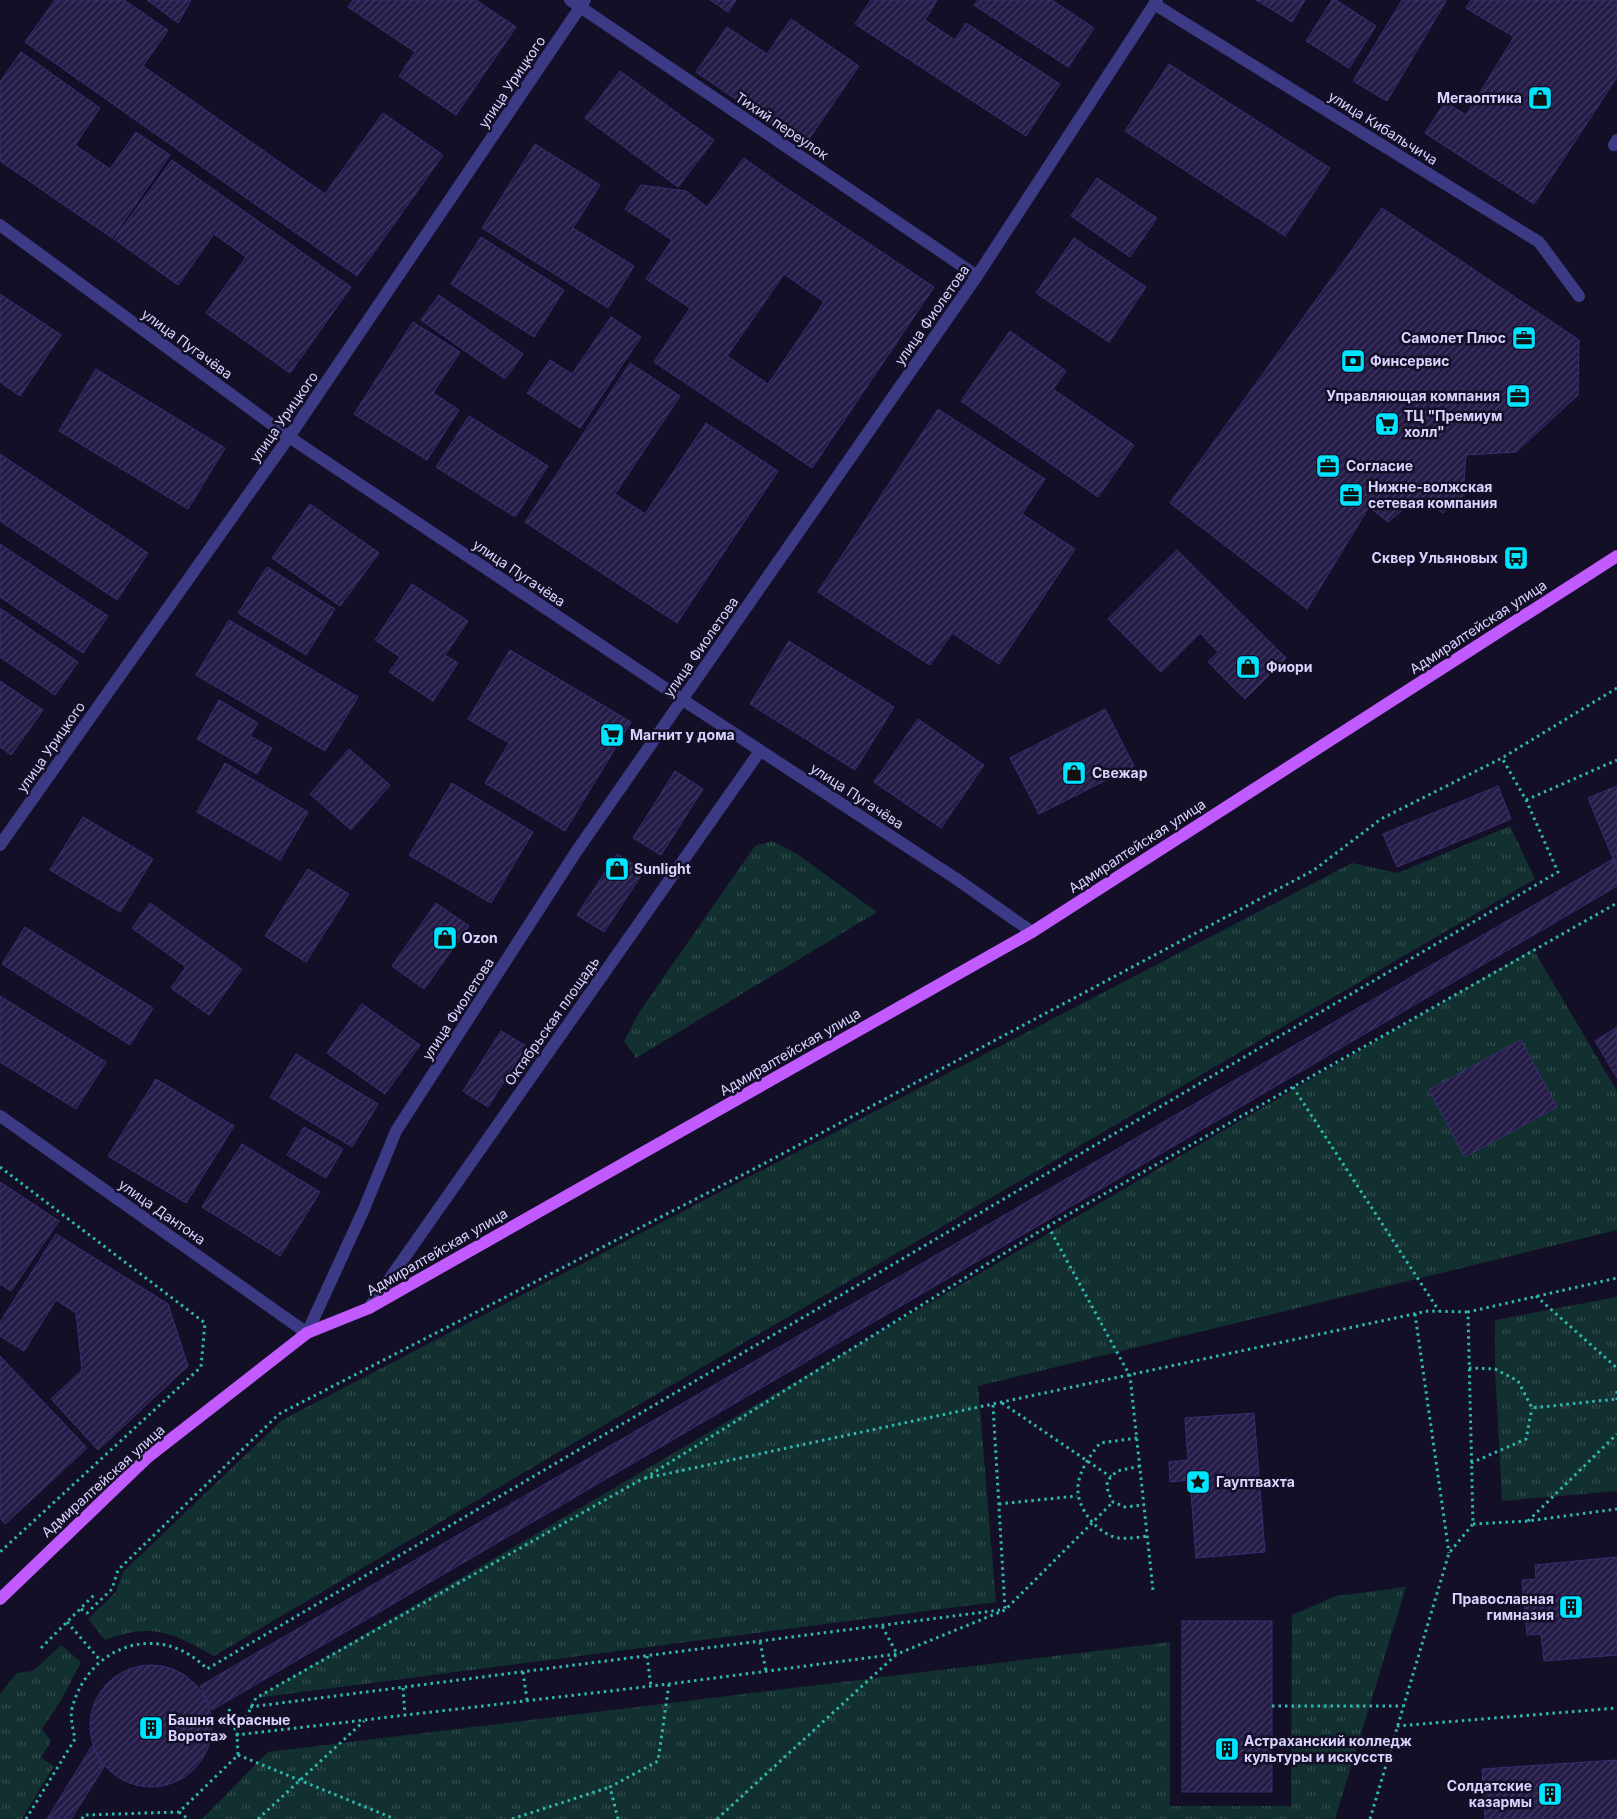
<svg xmlns="http://www.w3.org/2000/svg" width="1617" height="1819" font-family="Inter,sans-serif">
	<style>
		.grass { fill: url(#grass-tufts) }
		.building { fill: url(#building-hatch); stroke: #3b2d73; fill-rule: evenodd }
		.lines { fill: none; stroke-linecap: round; stroke-linejoin: round }
		.path { stroke: #2fb8b0; stroke-width: 3; stroke-dasharray: 2.5 4; stroke-linecap: butt }
		.minor { stroke: #3d3a85; stroke-width: 12 }
		.major { stroke: #c25bff; stroke-width: 12 }
		.labels { text-anchor: middle; stroke-width: 5; stroke-linejoin: round; paint-order: stroke }
		.street-label { font-size: 14px; fill: #d9d4ff; stroke: #130f26 }
		.poi-label { font-size: 14px; font-weight: bold; fill: #d9d4ff; stroke: #130f26; text-anchor: start }
	</style>
	<defs>
		<pattern id="grass-tufts" width="24" height="20" patternUnits="userSpaceOnUse" patternTransform="scale(1.25)"><rect width="24" height="20" fill="#12302f"/><path d="M3 7l-1-3M5 7V3M7 7l1-3M15 17l-1-3M17 17v-4M19 17l1-3" fill="none" stroke="#344d4e"/></pattern>
		<pattern id="building-hatch" width="6" height="6" patternUnits="userSpaceOnUse" patternTransform="scale(1.25)"><rect width="6" height="6" fill="#241b47"/><path d="M-1 1l2-2M0 6l6-6M5 7l2-2" fill="none" stroke="#433b63"/></pattern>
	</defs>
	<rect width="100%" height="100%" fill="#130f26"/>
	<path class="grass" d="M1510,826L1535,879L694,1372L214,1656C172,1633 153,1622 105,1640L88,1619L116,1592L123,1572L282,1420L1352,863L1398,873Z
		M772,841L797,854L877,912L636,1058L624,1041L640,1011L755,846Z
		M1533,949L1617,1091V1230L978,1386L996,1602L256,1698Z
		M1617,1297V1491L1502,1501L1495,1369V1320Z
		M1406,1587L1335,1819H202L268,1752L1170,1642V1806H1291L1292,1615L1336,1596Z
		M61,1645L81,1662L60,1702L42,1729L51,1741L41,1758L54,1766L22,1819H0V1694L17,1673L33,1671Z"/>
	<path class="building" d="M55,0H124L168,30L143,66L325,194L383,113L443,155L357,276L25,42Z
		M147,0H191L178,23Z
		M353,0H476L516,27L456,115L399,76L415,52L348,7Z
		M710,0H736L728,12Z
		M871,0H937L925,20L955,40L966,23L1060,84L1026,136L855,24Z
		M978,0H1052L1094,28L1068,67L974,5Z
		M1256,0H1305L1292,22Z
		M1332,0H1336L1376,26L1349,68L1306,41Z
		M1402,0H1444L1446,1L1387,101L1353,81Z
		M1471,0H1617V77L1534,204L1425,133L1445,102L1466,115L1514,37L1466,8Z
		M791,19L859,66L804,146L696,72L727,27L767,54Z
		M21,52L100,108L75,145L110,169L136,132L170,155L112,238L0,161V82Z
		M1169,64L1330,168L1285,236L1125,131Z
		M620,71L714,140L678,187L585,118Z
		M535,144L600,185L573,228L634,266L608,308L482,228Z
		M744,158L780,184L934,287L812,468L654,362L690,308L646,279L672,240L625,209L641,185L686,191L707,207ZM784,274L824,302L768,384L727,356Z
		M172,160L351,287L290,373L206,313L246,257L214,234L178,285L114,239Z
		M1097,178L1157,218L1130,257L1071,216Z
		M1382,208L1579,340L1578,395L1516,452L1466,455L1463,496L1443,513L1418,497L1388,522L1369,507L1307,609L1170,503Z
		M481,237L564,290L534,337L451,284Z
		M1074,238L1146,287L1109,342L1036,293Z
		M0,294L61,335L20,396L0,382Z
		M439,295L523,354L505,379L421,320Z
		M611,317L641,337L580,428L527,393L550,360L572,374Z
		M413,322L460,352L433,393L459,410L427,460L354,414Z
		M1010,331L1066,371L1053,389L1134,445L1098,497L961,401Z
		M630,363L680,396L615,494L645,514L706,423L778,471L677,623L525,522Z
		M96,369L225,448L188,509L59,431Z
		M938,409L1045,479L1022,514L1075,549L999,664L952,633L930,665L818,592Z
		M469,416L548,466L515,517L436,467Z
		M0,454L148,553L117,600L0,521Z
		M310,504L379,553L340,606L272,558Z
		M0,544L108,616L83,653L0,597Z
		M1177,550L1286,658L1245,699L1208,662L1218,652L1200,633L1161,672L1108,619Z
		M267,567L335,609L306,655L238,613Z
		M412,584L468,621L445,655L458,663L433,701L389,672L400,657L375,640Z
		M0,608L78,662L55,695L0,657Z
		M229,620L358,697L325,751L196,675Z
		M789,641L894,707L855,770L750,704Z
		M510,650L631,722L565,831L485,783L509,743L468,719Z
		M0,681L43,710L11,755L0,747Z
		M219,700L258,723L250,736L272,748L257,774L197,739Z
		M1105,709L1134,766L1039,814L1010,758Z
		M918,719L984,765L941,828L874,782Z
		M349,749L390,785L351,830L310,794Z
		M225,763L308,812L280,860L197,812Z
		M675,771L703,789L661,855L633,838Z
		M452,783L533,832L491,903L409,855Z
		M1498,786L1511,819L1397,867L1383,834Z
		M1617,786V868L1588,798Z
		M83,817L153,859L120,912L50,870Z
		M617,854L644,871L604,932L577,915Z
		M1613,859L1617,868V886L212,1710L200,1686Z
		M308,869L349,894L306,962L265,936Z
		M150,903L242,969L209,1015L171,988L186,967L132,928Z
		M436,903L469,926L424,989L392,966Z
		M25,927L153,1008L130,1045L2,964Z
		M0,996L106,1062L76,1109L0,1062Z
		M362,1004L420,1045L385,1094L327,1053Z
		M1617,1027V1078L1595,1041Z
		M501,1031L526,1046L488,1107L463,1091Z
		M1521,1040L1557,1107L1465,1157L1429,1090Z
		M296,1054L378,1104L352,1147L270,1097Z
		M156,1079L234,1126L186,1203L108,1156Z
		M304,1127L343,1149L326,1178L287,1155Z
		M242,1144L320,1192L280,1256L202,1207Z
		M0,1182L59,1221L11,1291L0,1284Z
		M56,1234L168,1304L188,1366L98,1450L51,1399L82,1370L76,1313L56,1300L24,1351L0,1336V1322Z
		M0,1356L87,1448L5,1524L0,1518Z
		M1254,1413L1265,1552L1196,1558L1190,1480L1170,1482L1169,1462L1188,1460L1185,1418Z
		M1617,1557V1655L1544,1661L1541,1634L1527,1635L1522,1580L1536,1579L1535,1565Z
		M1182,1621H1272V1792H1182Z
		M90 1726a61 61 0 1 1 122 0a61 61 0 1 1-122 0Z
		M92,1746L104,1767L71,1819H47Z
		M1617,1760V1819H1485L1482,1769Z"/>
	<g class="lines">
		<path class="path" d="M1526,800L1617,760
			M1293,1087L1439,1311
			M0,1167L205,1323L201,1367L0,1552
			M1048,1226L1130,1376L1153,1590
			M1536,1296L1617,1368
			M1415,1314L1449,1553
			M1469,1368L1495,1369L1518,1381L1532,1408L1616,1399
			M1617,1391V1403
			M1002,1403L1111,1477
			M993,1405L1005,1609
			M1137,1438L1100,1443C1078,1471 1067,1493 1093,1523C1100,1530 1111,1538 1120,1538C1129,1539 1139,1537 1148,1536
			M1471,1463L1526,1439L1532,1408
			M1140,1466L1117,1471L1107,1481L1108,1492L1113,1502L1125,1507L1144,1505
			M645,1478L1048,1226L1617,903
			M999,1504L1077,1496
			M1528,1521L1617,1434
			M1473,1524L1528,1521L1617,1509
			M81,1609L87,1613L112,1589L118,1570L279,1414L752,1170L1314,870L1381,819L1502,758L1617,688
			M67,1622L100,1660
			M760,1642L766,1671
			M41,1648L96,1593
			M647,1656L651,1686
			M523,1672L527,1700
			M403,1688L405,1715
			M1272,1706H1403
			M250,1707L1000,1610
			M229,1709L237,1735L669,1684L897,1654L1005,1610L1113,1502
			M1397,1726L1617,1708
			M238,1755L395,1819
			M179,1812L188,1819
			M26,1819L75,1739C73,1728 69,1716 73,1705C91,1643 162,1622 207,1669L1558,872L1526,800L1502,758
			M82,1819L84,1815L179,1812L238,1755L237,1735L256,1698L642,1479L1428,1311L1468,1312
			M258,1819L364,1721
			M512,1819L610,1787
			M618,1819L610,1787L658,1761L669,1684
			M717,1819L897,1654L882,1626
			M1370,1819L1449,1553L1473,1524L1468,1312L1617,1278"/>
		<path class="minor" d="M570,0L977,276
			M1154,4L1539,242L1579,296
			M1614,145L1617,140
			M0,225L289,437L683,700L955,878L1032,932
			M0,845L289,437L585,0
			M0,1116L307,1333L364,1209L396,1131L576,852L977,276L1157,0
			M369,1308L760,751"/>
		<path class="major" d="M0,1599L148,1457L307,1333L369,1308L1032,932L1617,556"/>
	</g>
	<defs>
		<symbol id="shop-square" viewBox="-11 -11 22 22"><rect x="-9" y="-9" width="18" height="18" rx="4" fill="#00e5ff" stroke="#130f26"/><path d="M-5-2.5h2.3a2.7 3.5 0 0 1 5.4 0H5L5.5 6h-11ZM-1.5-2.5h3a1.5 2.3 0 0 0-3 0Z" fill="#111"/></symbol>
		<symbol id="office-square" viewBox="-11 -11 22 22"><rect x="-9" y="-9" width="18" height="18" rx="4" fill="#00e5ff" stroke="#130f26"/><path d="M-6-3h4V-5.5h4V-3h4V5H-6ZM-1-4.5V-3h2v-1.5ZM-6 0V1H6V0Z" fill="#111"/></symbol>
		<symbol id="bank-square" viewBox="-11 -11 22 22"><rect x="-9" y="-9" width="18" height="18" rx="4" fill="#00e5ff" stroke="#130f26"/><path d="M-6-4H6V4H-6ZM0-2.3a2.3 2.3 0 1 0 0 4.6a2.3 2.3 0 1 0 0-4.6Z" fill="#111"/></symbol>
		<symbol id="supermarket-square" viewBox="-11 -11 22 22"><rect x="-9" y="-9" width="18" height="18" rx="4" fill="#00e5ff" stroke="#130f26"/><path d="M-6-5.5h2.5l.6 2H6L4.5 2H-2.5L-4.4-4H-6ZM-1.5 3.2a1.3 1.3 0 1 0 .1 0ZM3 3.2a1.3 1.3 0 1 0 .1 0Z" fill="#111"/></symbol>
		<symbol id="bus-square" viewBox="-11 -11 22 22"><rect x="-9" y="-9" width="18" height="18" rx="4" fill="#00e5ff" stroke="#130f26"/><path d="M-5-6H5V4H4V6H2V4H-2V6H-4V4H-5ZM-3.5-4V0h7V-4ZM-3.5 1.2v1.5H-2V1.2ZM2 1.2v1.5H3.5V1.2Z" fill="#111"/></symbol>
		<symbol id="sight-square" viewBox="-11 -11 22 22"><rect x="-9" y="-9" width="18" height="18" rx="4" fill="#00e5ff" stroke="#130f26"/><path d="M0-6L1.8-2.2L6-1.7L2.9 1.2L3.7 5.4L0 3.3L-3.7 5.4L-2.9 1.2L-6-1.7L-1.8-2.2Z" fill="#111"/></symbol>
		<symbol id="building-square" viewBox="-11 -11 22 22"><rect x="-9" y="-9" width="18" height="18" rx="4" fill="#00e5ff" stroke="#130f26"/><path d="M-4-6H4V6H1V3H-1V6H-4ZM-2.5-4.3h1.7v1.8h-1.7ZM.8-4.3h1.7v1.8H.8ZM-2.5-1h1.7V.8h-1.7ZM.8-1h1.7V.8H.8Z" fill="#111"/></symbol>
	</defs>
	<g fill-rule="evenodd">
		<use href="#shop-square" x="1526" y="84" width="28" height="28"/>
		<use href="#office-square" x="1510" y="324" width="28" height="28"/>
		<use href="#bank-square" x="1339" y="347" width="28" height="28"/>
		<use href="#office-square" x="1504" y="382" width="28" height="28"/>
		<use href="#supermarket-square" x="1373" y="410" width="28" height="28"/>
		<use href="#office-square" x="1314" y="452" width="28" height="28"/>
		<use href="#office-square" x="1337" y="481" width="28" height="28"/>
		<use href="#bus-square" x="1502" y="544" width="28" height="28"/>
		<use href="#shop-square" x="1234" y="653" width="28" height="28"/>
		<use href="#supermarket-square" x="598" y="721" width="28" height="28"/>
		<use href="#shop-square" x="1060" y="759" width="28" height="28"/>
		<use href="#shop-square" x="603" y="855" width="28" height="28"/>
		<use href="#shop-square" x="431" y="924" width="28" height="28"/>
		<use href="#sight-square" x="1184" y="1468" width="28" height="28"/>
		<use href="#building-square" x="1557" y="1593" width="28" height="28"/>
		<use href="#building-square" x="137" y="1714" width="28" height="28"/>
		<use href="#building-square" x="1213" y="1735" width="28" height="28"/>
		<use href="#building-square" x="1536" y="1780" width="28" height="28"/>
	</g>
	<g class="labels">
		<g class="street-label">
			<text transform="translate(512 82) rotate(-56)" y="5">улица Урицкого</text>
			<text transform="translate(782 126) rotate(34)" y="5">Тихий переулок</text>
			<text transform="translate(1383 128) rotate(32)" y="5">улица Кибальчича</text>
			<text transform="translate(932 315) rotate(-55)" y="5">улица Фиолетова</text>
			<text transform="translate(187 344) rotate(36)" y="5">улица Пугачёва</text>
			<text transform="translate(284 417) rotate(-55)" y="5">улица Урицкого</text>
			<text transform="translate(519 573) rotate(34)" y="5">улица Пугачёва</text>
			<text transform="translate(1478 627) rotate(-33)" y="5">Адмиралтейская улица</text>
			<text transform="translate(701 647) rotate(-55)" y="5">улица Фиолетова</text>
			<text transform="translate(51 747) rotate(-55)" y="5">улица Урицкого</text>
			<text transform="translate(857 796) rotate(33)" y="5">улица Пугачёва</text>
			<text transform="translate(1137 846) rotate(-33)" y="5">Адмиралтейская улица</text>
			<text transform="translate(458 1009) rotate(-57)" y="5">улица Фиолетова</text>
			<text transform="translate(552 1021) rotate(-55)" y="5">Октябрьская площадь</text>
			<text transform="translate(790 1052) rotate(-30)" y="5">Адмиралтейская улица</text>
			<text transform="translate(162 1212) rotate(35)" y="5">улица Дантона</text>
			<text transform="translate(437 1252) rotate(-30)" y="5">Адмиралтейская улица</text>
			<text transform="translate(103 1481) rotate(-42)" y="5">Адмиралтейская улица</text>
		</g>
		<g class="poi-label">
			<text x="1522" y="103" text-anchor="end">Мегаоптика</text>
			<text x="1506" y="343" text-anchor="end">Самолет Плюс</text>
			<text x="1370" y="366">Финсервис</text>
			<text x="1500" y="401" text-anchor="end">Управляющая компания</text>
			<text x="1404" y="421">ТЦ "Премиум<tspan x="1404" dy="16">холл"</tspan></text>
			<text x="1346" y="471">Согласие</text>
			<text x="1368" y="492">Нижне-волжская<tspan x="1368" dy="16">сетевая компания</tspan></text>
			<text x="1498" y="563" text-anchor="end">Сквер Ульяновых</text>
			<text x="1266" y="672">Фиори</text>
			<text x="630" y="740">Магнит у дома</text>
			<text x="1092" y="778">Свежар</text>
			<text x="634" y="874">Sunlight</text>
			<text x="462" y="943">Ozon</text>
			<text x="1216" y="1487">Гауптвахта</text>
			<text x="1554" y="1604" text-anchor="end">Православная<tspan x="1554" dy="16">гимназия</tspan></text>
			<text x="168" y="1725">Башня «Красные<tspan x="168" dy="16">Ворота»</tspan></text>
			<text x="1244" y="1746">Астраханский колледж<tspan x="1244" dy="16">культуры и искусств</tspan></text>
			<text x="1532" y="1791" text-anchor="end">Солдатские<tspan x="1532" dy="16">казармы</tspan></text>
		</g>
	</g>
</svg>
